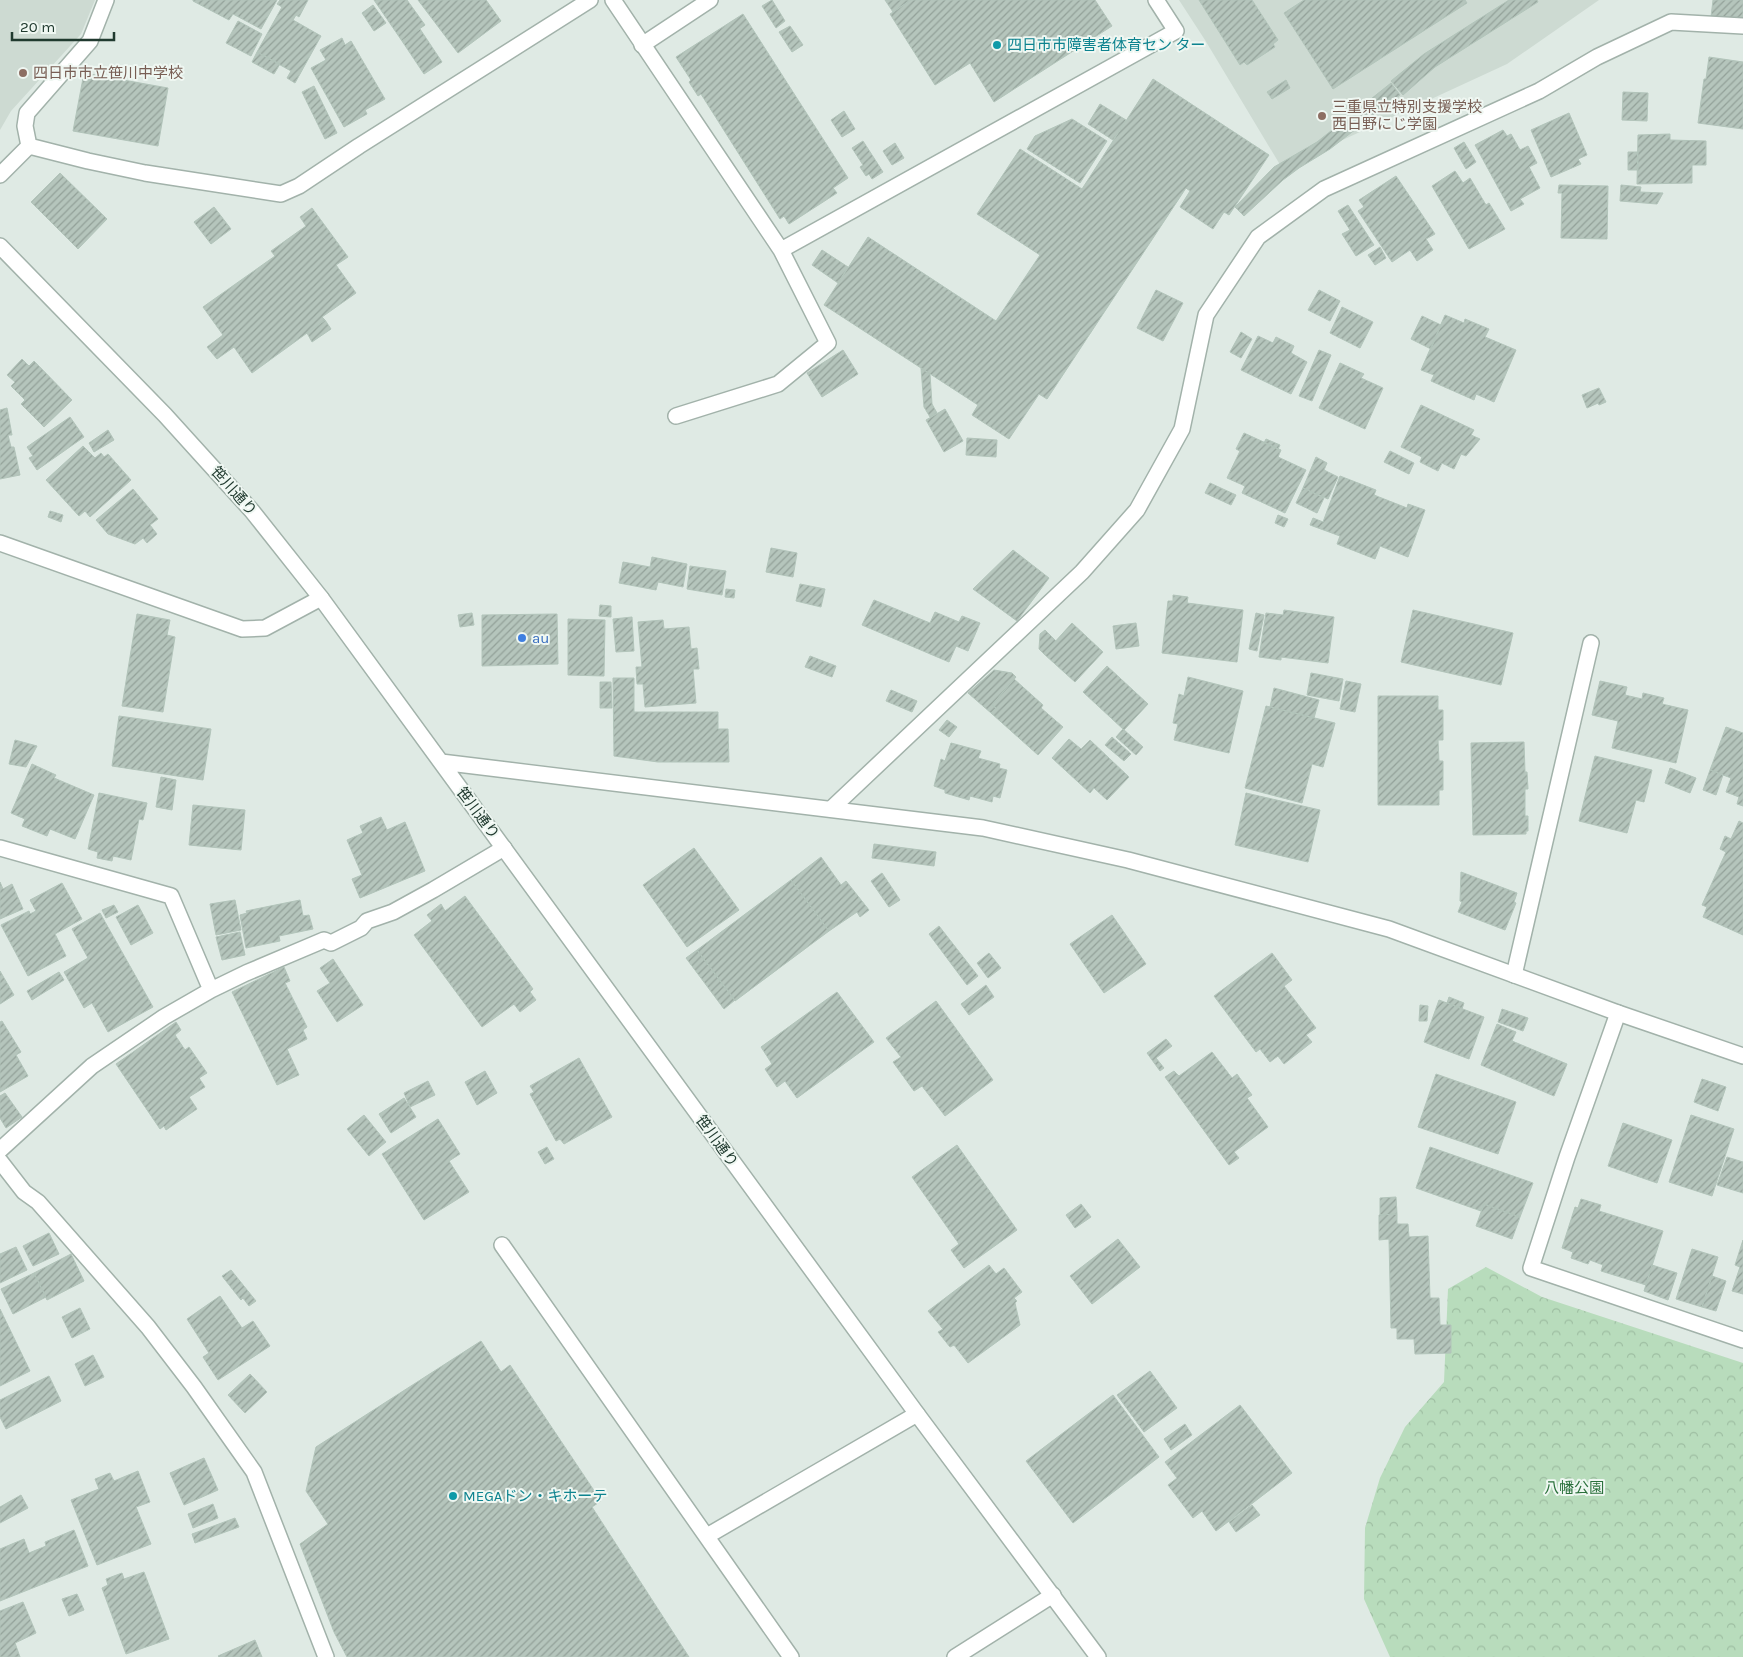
<svg xmlns="http://www.w3.org/2000/svg" width="1743" height="1657" font-family="Karla,'Noto Sans JP',sans-serif">
	<style>
		.built { fill: #cddad2 }
		.park { fill: url(#park-crowns) }
		.building { fill: url(#building-hatch); stroke: #b2c4ba }
		.lines { fill: none; stroke-linecap: round; stroke-linejoin: round }
		.service-casing { stroke: #a2b2aa; stroke-width: 18 }
		.minor-casing { stroke: #a2b2aa; stroke-width: 18 }
		.tertiary-casing { stroke: #a2b2aa; stroke-width: 18 }
		.service { stroke: #fff; stroke-width: 15 }
		.minor { stroke: #fff; stroke-width: 15 }
		.tertiary { stroke: #fff; stroke-width: 15 }
		.culture-dot { fill: #0f9aa8; stroke: #eff7f2; stroke-width: 2 }
		.education-dot { fill: #8d6e63; stroke: #eff7f2; stroke-width: 2 }
		.shop-dot { fill: #3f7fe0; stroke: #eff7f2; stroke-width: 2 }
		.labels { text-anchor: middle; stroke-width: 4; stroke-linejoin: round; paint-order: stroke }
		.culture-label { font-size: 15px; fill: #0d838f; stroke: #eff7f2; text-anchor: start }
		.education-label { font-size: 15px; fill: #785e54; stroke: #eff7f2; text-anchor: start }
		.street-label { font-size: 15px; fill: #203a2f; stroke: #eff7f2 }
		.shop-label { font-size: 15px; fill: #366cbe; stroke: #eff7f2; text-anchor: start }
		.park-label { font-size: 15px; fill: #2b713c; stroke: #eff7f2 }
	</style>
	<defs>
		<pattern id="park-crowns" width="20" height="18" patternUnits="userSpaceOnUse" patternTransform="scale(1.25)"><rect width="20" height="18" fill="#b8dcbc"/><path d="M2 6a3 3 0 1 1 6 0M12 15a3 3 0 1 1 6 0" fill="none" stroke="#9ebea2"/></pattern>
		<pattern id="building-hatch" width="6" height="6" patternUnits="userSpaceOnUse" patternTransform="scale(1.25)"><rect width="6" height="6" fill="#b5c5bc"/><path d="M-1 1l2-2M0 6l6-6M5 7l2-2" fill="none" stroke="#93a199"/></pattern>
	</defs>
	<rect width="100%" height="100%" fill="#dfeae4"/>
	<path class="built" d="M0,0H95L81,34L11,111L0,130Z
		M1179,0H1599L1507,64L1282,168L1205,40Z"/>
	<path class="park" d="M1486,1267L1542,1297L1743,1363V1657H1390L1364,1599L1365,1528L1380,1478L1405,1427L1444,1382L1448,1289Z"/>
	<path class="building" d="M193,0H277L261,29L233,14L229,20L193,1Z
		M280,0H308L299,17L296,15L293,20L321,36L295,83L287,78L291,71L257,52L282,7L277,4Z
		M374,0H407L425,25L402,41Z
		M418,0H486L501,21L458,53Z
		M772,0L785,21L776,28L762,6Z
		M885,0H911L893,12Z
		M911,0H1095L1112,26L994,102L970,63L935,85L890,14Z
		M1199,0H1252L1278,40L1273,44L1275,47L1247,65L1244,62L1240,65Z
		M1304,0H1465L1467,3L1333,89L1284,13Z
		M1509,0H1537L1538,2L1435,67L1403,95L1391,81L1424,54Z
		M1713,0H1743V20L1711,17Z
		M373,5L386,23L374,31L362,13Z
		M743,14L848,178L833,188L837,193L789,224L784,216L780,219L701,94L698,96L689,82L691,80L676,57Z
		M238,21L262,34L251,56L226,43Z
		M790,26L803,45L792,52L779,32Z
		M420,29L442,62L424,74L402,41Z
		M342,38L345,45L351,41L385,99L365,110L367,114L344,127L311,68L326,60L320,50Z
		M257,52L280,64L274,74L252,62Z
		M1709,57L1743,62V129L1698,123L1704,79H1706Z
		M84,73L168,88L158,146L73,131Z
		M1153,79L1269,155L1229,215L1224,212L1213,229L1180,207L1190,191L1186,188L1047,399L1039,394L1009,439L972,415L978,405L824,305L868,237L996,321L1040,255L977,214L1020,149L1082,189Z
		M1286,80L1290,88L1272,99L1267,92Z
		M1391,83L1400,95L1330,149L1299,168L1283,180L1244,216L1235,207L1274,167L1317,142Z
		M314,86L337,133L325,139L302,92Z
		M1623,92L1648,93L1647,121L1622,120Z
		M1100,104L1126,120L1113,140L1088,124Z
		M844,111L855,129L842,137L831,120Z
		M1569,113L1587,155L1578,159L1581,164L1551,177L1531,130Z
		M1072,119L1107,141L1080,183L1027,149L1035,136Z
		M1503,130L1507,136L1511,134L1520,150L1528,146L1537,163L1529,167L1540,188L1520,199L1524,204L1511,211L1475,145Z
		M1670,134V140L1706,141V165H1692V183L1637,184L1638,135Z
		M863,141L883,172L872,179L869,174L866,176L860,167L863,165L852,148Z
		M1464,142L1476,162L1466,169L1454,148Z
		M895,143L904,158L892,165L883,151Z
		M1628,152H1638V170H1628Z
		M1455,171L1463,183L1470,178L1486,205L1489,203L1505,229L1469,249L1432,186Z
		M60,173L107,219L78,249L31,202Z
		M1396,176L1435,234L1426,239L1433,250L1417,261L1410,250L1392,262L1358,211L1364,207L1359,200Z
		M1559,185L1608,186L1607,239L1561,238L1562,193H1558Z
		M1621,185L1641,187L1640,192L1663,193L1657,204L1620,201Z
		M1348,205L1374,245L1356,256L1342,234L1350,230L1338,211Z
		M214,207L231,229L211,244L194,222Z
		M312,208L348,257L336,265L356,293L322,317L325,320L252,373L234,347L217,359L207,347L223,335L203,307L275,256L271,251L306,226L300,217Z
		M1380,247L1386,258L1375,265L1368,255Z
		M822,250L848,267L838,283L812,265Z
		M1156,290L1183,303L1163,341L1137,328Z
		M1319,290L1340,301L1330,321L1308,310Z
		M1342,307L1373,322L1360,348L1330,333Z
		M1445,315L1464,323L1465,319L1489,329L1485,337L1516,350L1494,402L1476,394L1474,400L1431,381L1434,375L1421,370Z
		M1422,316L1441,325L1431,349L1411,339Z
		M325,320L331,329L312,342L307,333Z
		M1241,332L1252,339L1241,358L1230,352Z
		M1258,336L1273,343L1276,337L1294,346L1291,353L1307,362L1291,394L1241,370Z
		M843,350L858,374L822,397L807,373Z
		M1319,350L1331,355L1312,401L1299,396Z
		M22,359L29,366L34,361L72,400L44,427L21,404L25,400L11,386L15,382L7,375Z
		M1340,363L1364,374L1361,378L1383,388L1365,429L1319,408Z
		M921,368L930,374L932,404L937,413L930,417L924,407Z
		M1599,388L1606,402L1599,405L1598,403L1587,408L1582,395Z
		M1421,405L1474,430L1471,435L1480,439L1466,456L1461,454L1454,469L1442,463L1438,471L1420,462L1422,457L1401,447Z
		M7,408L12,435H8L11,447H14L20,475L0,479V410Z
		M945,409L963,441L944,452L926,420Z
		M70,417L84,437L37,470L29,458L33,456L27,447Z
		M108,430L114,440L94,452L89,443Z
		M1244,433L1281,450L1278,457L1306,470L1285,513L1242,493L1245,486L1227,478L1240,451L1236,449Z
		M967,438L997,440L996,457L966,455Z
		M1266,439L1280,445L1278,449L1264,443Z
		M83,446L95,458L101,453L104,457L108,454L131,480L90,517L85,511L79,516L46,480Z
		M1390,451L1414,463L1409,474L1384,462Z
		M1316,457L1327,463L1324,470L1338,477L1328,499L1303,488Z
		M1340,476L1376,490L1374,495L1407,508L1408,504L1425,510L1408,557L1380,546L1375,559L1337,544L1340,536L1310,525L1313,518L1323,522Z
		M1210,483L1236,495L1231,505L1205,493Z
		M1303,488L1324,498L1317,513L1296,503Z
		M133,489L158,519L150,525L157,534L147,543L143,538L135,544L108,534L96,520Z
		M50,511L63,515L61,522L48,517Z
		M1278,515L1288,519L1284,527L1275,523Z
		M771,548L797,553L793,577L766,572Z
		M1013,550L1049,578L1017,621L973,589Z
		M652,557L687,564L683,587L658,582L656,590L619,583L623,562L650,567Z
		M690,566L726,571L722,595L687,589Z
		M800,584L825,589L821,607L796,601Z
		M726,589L735,590L734,598L725,597Z
		M1173,595L1188,597L1187,603L1243,610L1237,662L1162,653L1168,601H1173Z
		M874,600L930,623L935,612L959,622L962,616L980,623L968,651L956,646L949,662L862,625Z
		M600,605L611,606V617L599,616Z
		M1284,610L1334,617L1328,663L1281,657V660L1259,657L1266,613L1283,615Z
		M1413,610L1513,633L1501,685L1401,662Z
		M472,613L474,625L460,627L458,615Z
		M1256,613L1264,615L1257,651L1249,649Z
		M137,614L170,620L167,635L175,637L163,712L122,706Z
		M557,614L558,664L482,666V615Z
		M632,617L634,651L616,652L613,619Z
		M568,619L605,620L604,676L568,675Z
		M663,620L664,629L689,627L691,649L697,648L699,669H693L696,703L645,707L643,684H637L636,667H642L638,622Z
		M1072,623L1103,652L1075,682L1044,654Z
		M1136,623L1139,646L1116,649L1113,626Z
		M1045,630L1056,641L1044,654L1039,649L1040,634Z
		M810,656L836,666L832,677L805,667Z
		M1107,666L1148,704L1124,730L1083,692Z
		M994,670L1012,673L1016,677L992,705L996,708L991,713L968,693Z
		M1311,673L1343,679L1339,701L1307,695Z
		M1188,677L1243,691L1229,753L1174,740L1178,724L1173,723L1179,694L1184,696Z
		M613,678H634V712H718V729H728L729,762H658L614,756Z
		M1014,679L1043,705L1041,708L1063,727L1038,755L991,713L996,708L992,705Z
		M1346,681L1361,684L1355,712L1340,709Z
		M1600,681L1627,687L1625,695L1642,699L1643,693L1664,698L1662,704L1688,710L1676,763L1612,748L1618,721L1592,715Z
		M600,682H611L612,708H600Z
		M1274,688L1319,700L1314,718L1270,707Z
		M891,690L917,701L912,712L886,701Z
		M1378,696H1438V710H1443V740H1438L1439,761H1443V790H1439V805H1378Z
		M1266,706L1335,723L1323,767L1312,764L1302,803L1245,788Z
		M119,716L211,729L203,780L112,766Z
		M947,720L957,727L949,737L939,730Z
		M1726,727L1743,733V806L1737,804L1739,797L1726,792L1731,778L1710,770Z
		M1123,729L1143,747L1136,755L1116,737Z
		M1112,737L1131,754L1124,761L1105,745Z
		M1069,739L1081,749L1090,740L1129,777L1107,800L1094,788L1090,793L1052,758Z
		M15,740L37,746L26,767L9,764Z
		M1524,742L1525,772H1527L1528,789H1525V816H1528V831H1526V834L1473,835L1471,743Z
		M951,743L981,751L978,758L1000,764L999,768L1007,770L1000,798L993,796L992,802L970,796L969,800L945,793V790L934,786L941,759L945,761Z
		M1595,756L1652,770L1644,802L1636,800L1627,833L1579,821Z
		M32,764L56,775L54,778L94,795L75,839L50,829L47,836L22,826L25,819L11,813Z
		M1670,768L1696,778L1690,793L1665,783Z
		M1710,770L1723,775L1716,795L1703,790Z
		M161,777L176,780L172,810L156,807Z
		M99,793L147,803L143,820L139,819L131,860L113,856L112,861L97,858L98,852L88,849Z
		M1246,793L1320,810L1308,862L1235,845Z
		M193,805L245,810L241,850L189,845Z
		M381,817L387,830L405,822L425,871L360,898L352,879L362,875L347,840L363,833L360,826Z
		M1739,821L1743,823V935L1703,917L1707,907L1702,905L1726,852L1720,849L1725,836L1731,839Z
		M874,844L936,852L934,866L872,858Z
		M694,848L739,910L687,947L643,885Z
		M821,857L841,885L846,881L869,910L860,917L857,912L829,931L791,880Z
		M1461,872L1517,893L1514,902L1516,903L1505,930L1458,912L1462,902L1460,901Z
		M882,873L900,900L889,907L871,881Z
		M791,880L829,931L735,1001L697,950Z
		M0,882L3,889L12,884L23,909L0,919Z
		M62,883L82,919L55,934L66,956L28,976L1,925L29,911L30,914L36,911L30,900Z
		M465,896L533,989L530,992L536,1000L520,1012L514,1004L482,1027L414,935L432,921L427,915L441,904L445,911Z
		M235,900L241,930L216,935L210,904Z
		M300,900L303,916L309,915L313,929L279,936L280,941L246,948L240,915L247,913L246,911Z
		M114,905L118,912L106,918L102,910Z
		M138,905L153,933L131,945L116,917Z
		M100,913L153,1007L108,1032L92,1003L84,1008L64,972L88,958L72,929Z
		M1112,915L1146,964L1104,993L1070,944Z
		M939,926L978,976L967,985L929,934Z
		M240,932L245,955L222,960L216,937Z
		M697,950L735,1000L724,1009L686,958Z
		M989,953L1001,968L988,978L977,963Z
		M1272,953L1292,980L1284,986L1316,1028L1306,1035L1312,1042L1284,1064L1278,1056L1270,1062L1260,1049L1256,1052L1214,996Z
		M333,959L363,1005L337,1022L317,991L330,983L320,968Z
		M284,967L290,981L285,983L307,1027L303,1030L307,1039L287,1049L299,1075L277,1085L232,992Z
		M0,971L14,995L0,1004Z
		M59,972L64,980L32,1000L27,991Z
		M986,985L994,997L969,1015L961,1004Z
		M837,992L874,1042L797,1098L785,1081L777,1087L765,1069L772,1064L761,1047Z
		M1449,997L1464,1003L1462,1009L1447,1003Z
		M1439,1000L1484,1017L1469,1059L1424,1042Z
		M936,1001L993,1080L945,1116L922,1086L914,1091L893,1062L901,1057L886,1038Z
		M1420,1005L1428,1006L1427,1021H1419Z
		M1502,1009L1528,1018L1523,1031L1498,1022Z
		M2,1021L21,1052L16,1055L28,1076L0,1092V1022Z
		M176,1022L181,1030L175,1035L185,1050L189,1047L207,1073L199,1078L205,1087L189,1097L197,1109L166,1130L164,1126L160,1129L116,1064Z
		M1497,1024L1516,1032L1512,1041L1567,1064L1554,1096L1481,1065Z
		M1166,1039L1172,1046L1156,1058L1164,1068L1160,1071L1147,1053Z
		M1212,1052L1232,1078L1237,1074L1252,1095L1247,1098L1268,1127L1234,1152L1239,1158L1229,1165L1165,1077L1174,1071L1179,1076Z
		M579,1058L612,1117L564,1144L560,1139L556,1141L530,1094L534,1092L530,1086Z
		M485,1071L497,1093L477,1105L465,1082Z
		M1436,1074L1516,1102L1498,1154L1418,1127Z
		M1702,1079L1726,1087L1718,1111L1694,1102Z
		M428,1081L435,1095L410,1107L404,1093Z
		M5,1093L22,1117L6,1128L0,1118V1096Z
		M404,1098L416,1117L391,1133L379,1114Z
		M364,1115L386,1142L369,1156L347,1129Z
		M1691,1115L1734,1129L1712,1196L1669,1182Z
		M438,1119L460,1154L449,1161L469,1192L424,1220L382,1154Z
		M1623,1123L1672,1140L1657,1183L1608,1166Z
		M957,1145L1017,1230L964,1268L951,1250L959,1244L912,1177Z
		M547,1147L554,1159L545,1164L538,1152Z
		M1430,1147L1533,1183L1520,1217L1484,1204L1481,1211L1416,1188Z
		M1727,1157L1743,1162V1193L1717,1185Z
		M1396,1197L1397,1214L1380,1215V1198Z
		M1581,1199L1601,1205L1599,1211L1663,1231L1646,1285L1601,1271L1603,1265L1590,1260L1588,1264L1571,1258L1573,1252L1562,1248L1575,1207L1578,1208Z
		M1081,1204L1091,1217L1075,1228L1066,1215Z
		M1484,1204L1520,1217L1512,1239L1476,1226Z
		M1397,1214V1224H1408L1409,1237L1428,1236L1430,1298H1439L1440,1325H1451V1353L1415,1354L1414,1339H1397V1328H1391L1389,1239L1379,1240V1215Z
		M49,1233L59,1254L33,1266L23,1246Z
		M1118,1239L1140,1267L1092,1304L1070,1276Z
		M1743,1240V1294L1732,1291L1740,1267L1735,1265Z
		M16,1247L27,1270L0,1283V1254Z
		M1692,1249L1718,1257L1702,1307L1676,1299Z
		M71,1254L84,1281L47,1300L34,1273Z
		M989,1265L996,1274L1004,1268L1022,1292L1014,1298L1017,1301L1015,1303L1020,1325L968,1363L954,1345L950,1347L938,1332L943,1329L928,1311Z
		M1652,1265L1677,1273L1668,1300L1644,1291Z
		M231,1270L256,1301L249,1306L243,1298L241,1300L222,1276Z
		M34,1273L46,1297L13,1314L1,1289Z
		M1712,1276L1726,1281L1716,1311L1702,1307Z
		M220,1296L242,1328L253,1321L270,1346L218,1380L203,1357L209,1353L187,1319Z
		M80,1308L90,1329L72,1338L62,1317Z
		M0,1309L30,1371L0,1386Z
		M481,1341L501,1372L510,1365L601,1501L592,1507L689,1657H347L334,1632L300,1544L328,1524L306,1491L316,1447Z
		M93,1355L104,1377L85,1386L75,1364Z
		M1150,1371L1177,1408L1144,1432L1117,1395Z
		M250,1374L267,1392L245,1413L228,1395Z
		M49,1376L61,1401L6,1429L0,1417V1400Z
		M1113,1395L1159,1457L1073,1523L1026,1461Z
		M1240,1405L1292,1473L1216,1531L1202,1511L1193,1518L1168,1485L1177,1478L1165,1462Z
		M1185,1424L1192,1435L1171,1450L1164,1439Z
		M204,1458L218,1490L184,1505L170,1473Z
		M138,1471L150,1502L136,1507L151,1544L97,1565L71,1500L99,1489L95,1479L110,1473L114,1481Z
		M21,1495L28,1508L0,1523V1507Z
		M213,1504L218,1518L193,1528L188,1514Z
		M1252,1505L1260,1515L1236,1532L1229,1522Z
		M235,1518L239,1527L195,1543L192,1534Z
		M74,1530L88,1566L0,1601V1549L24,1539L29,1553L46,1546L45,1542Z
		M144,1572L169,1639L126,1654L102,1588L108,1585L106,1579L122,1573L124,1579Z
		M77,1594L84,1610L69,1616L62,1599Z
		M23,1602L36,1633L15,1643L20,1657H0V1611Z
		M255,1640L262,1657H219L218,1656Z"/>
	<g class="lines">
		<defs>
			<path id="service" d="M642,45L710,0
				M502,1245L791,1657
				M707,1536L917,1414
				M955,1657L1053,1595"/>
			<path id="minor" d="M613,0L781,250L1176,31L1156,0
				M29,146L88,161L145,173L281,194L299,186L359,146L590,0
				M29,146L25,126L27,113L90,41L106,0
				M0,175L29,146
				M676,416L778,384L828,343L781,250
				M0,543L242,629L265,628L321,598
				M831,809L1082,572L1137,510L1182,429L1206,315L1258,237L1324,189L1539,91L1597,57L1671,22L1743,26
				M0,848L171,896L211,990
				M1514,975L1591,643
				M1618,1013L1567,1157L1531,1268L1743,1340
				M0,1150L92,1066L164,1017L211,990L246,973L324,940L331,943L361,928L367,921L393,912L433,890L504,848
				M0,1161L24,1192L38,1202L148,1327L194,1387L254,1472L326,1657"/>
			<path id="tertiary" d="M0,246L165,415L252,511L321,598L917,1414L1098,1657
				M441,762L983,828L1128,860L1389,929L1618,1013L1743,1056"/>
		</defs>
		<use href="#service" class="service-casing"/>
		<use href="#minor" class="minor-casing"/>
		<use href="#tertiary" class="tertiary-casing"/>
		<use href="#service" class="service"/>
		<use href="#minor" class="minor"/>
		<use href="#tertiary" class="tertiary"/>
	</g>
	<g class="culture-dot">
		<circle cx="997" cy="45" r="5"/>
		<circle cx="453" cy="1496" r="5"/>
	</g>
	<g class="education-dot">
		<circle cx="23" cy="73" r="5"/>
		<circle cx="1322" cy="116" r="5"/>
	</g>
	<circle class="shop-dot" cx="522" cy="638" r="5"/>
	<g class="labels">
		<g class="culture-label">
			<text x="1007" y="50">四日市市障害者体育セン ター</text>
			<text x="463" y="1501">MEGAドン・キホーテ</text>
		</g>
		<g class="education-label">
			<text x="33" y="78">四日市市立笹川中学校</text>
			<text x="1332" y="112">三重県立特別支援学校<tspan x="1332" dy="17">西日野にじ学園</tspan></text>
		</g>
		<g class="street-label">
			<text transform="translate(234 491) rotate(48)" y="5">笹川通り</text>
			<text transform="translate(478 813) rotate(53)" y="5">笹川通り</text>
			<text transform="translate(717 1141) rotate(54)" y="5">笹川通り</text>
		</g>
		<g class="shop-label">
			<text x="532" y="643">au</text>
		</g>
		<g class="park-label">
			<text x="1574" y="1493">八幡公園</text>
		</g>
	</g>
	<path d="M12 32v8h102v-8" fill="none" stroke="#203a2f" stroke-width="2.5"/>
	<text x="20" y="32" font-size="15" fill="#203a2f" stroke="#eff7f2" stroke-width="4" paint-order="stroke">20 m</text>
</svg>
